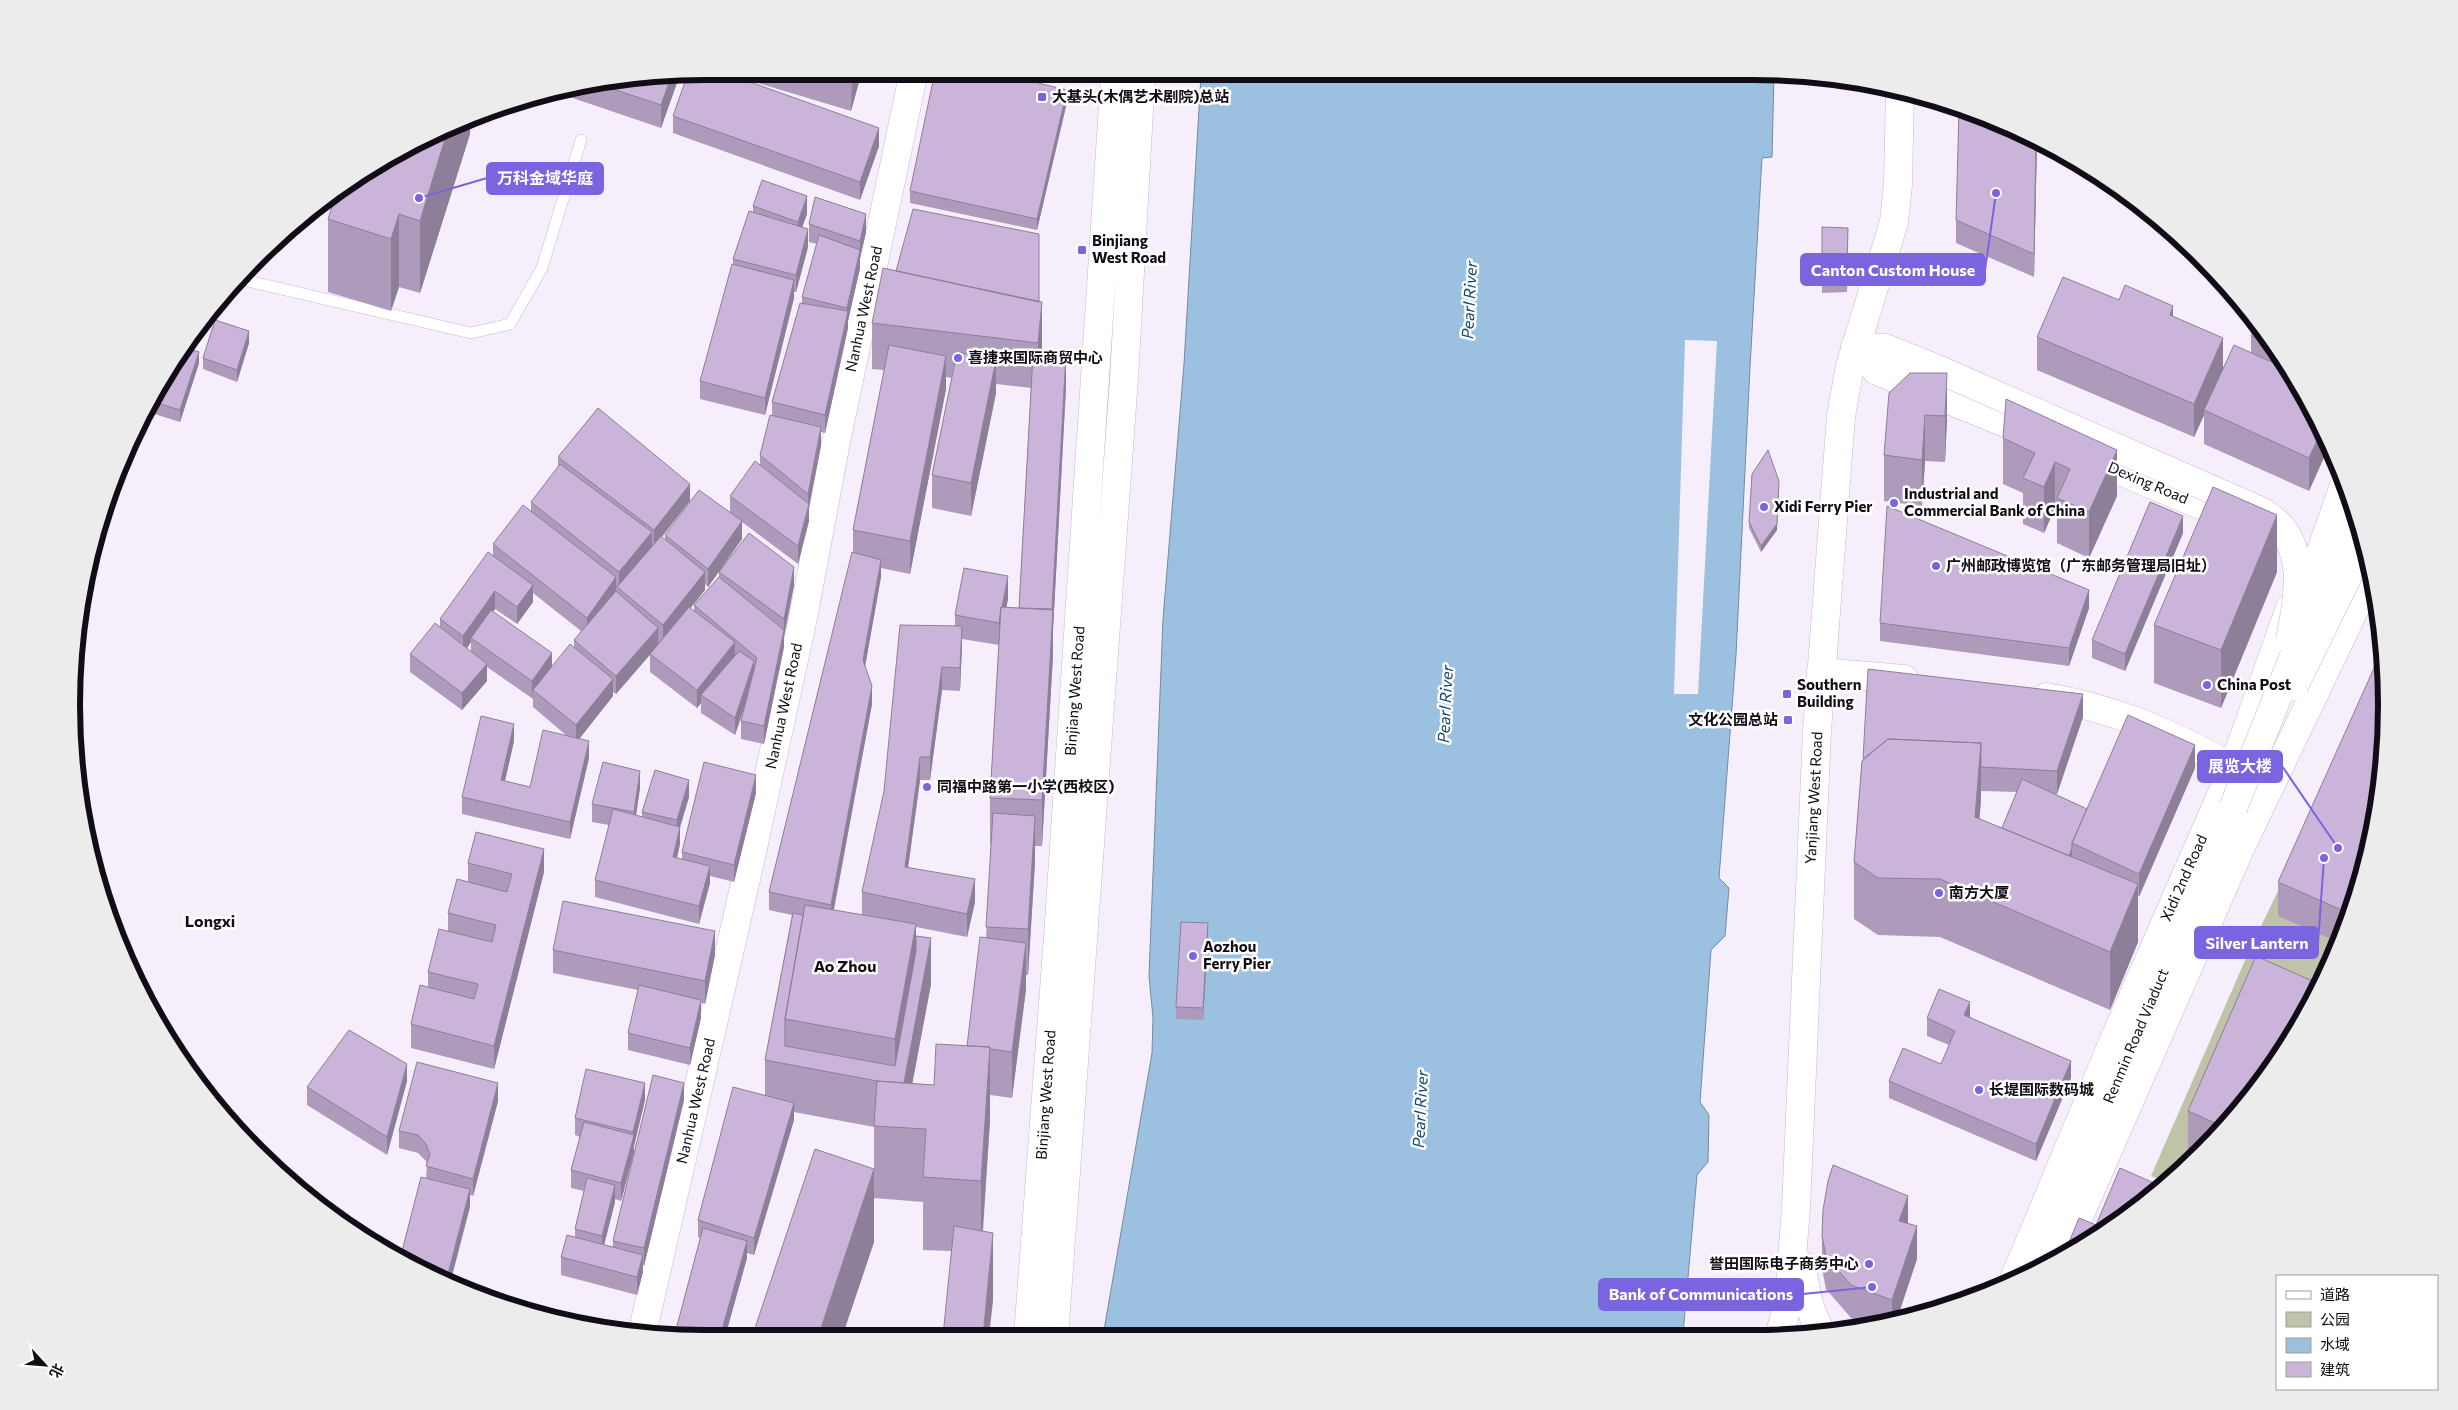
<svg xmlns="http://www.w3.org/2000/svg" width="2458" height="1410" font-family="Commissioner,'Noto Sans SC',sans-serif">
	<style>
		.green { fill: #bfc3a7 }
		.water { fill: #9cc0df; stroke: #738aa3 }
		.pier { fill: #f6effb }
		.lines { fill: none; stroke-linecap: round; stroke-linejoin: round }
		.service-casing { stroke: #c8b7d4; stroke-width: 12 }
		.tertiary-casing { stroke: #c8b7d4; stroke-width: 29 }
		.secondary-casing { stroke: #c8b7d4; stroke-width: 29 }
		.primary-casing { stroke: #c8b7d4; stroke-width: 29 }
		.service { stroke: #fff; stroke-width: 11 }
		.tertiary { stroke: #fff; stroke-width: 28 }
		.secondary { stroke: #fff; stroke-width: 28 }
		.primary { stroke: #fff; stroke-width: 28 }
		.primary-bridge-casing { stroke: #c8b7d4; stroke-width: 29; stroke-linecap: butt }
		.trunk-bridge-casing { stroke: #c8b7d4; stroke-width: 29; stroke-linecap: butt }
		.primary-bridge { stroke: #fff; stroke-width: 28 }
		.trunk-bridge { stroke: #fff; stroke-width: 28 }
		.wall { fill: #ae9bbb; fill-rule: evenodd }
		.shaded-wall { fill: #8d7e99 }
		.building { fill: #cab4da; stroke: #8d7e99 }
		.poi-dot { fill: #7b64df; stroke: #fff; stroke-width: 2 }
		.labels { text-anchor: middle; stroke-width: 5; stroke-linejoin: round; paint-order: stroke }
		.poi-label { font-size: 15px; font-weight: bold; fill: #120c16; stroke: #fff; text-anchor: start }
		.street-label { font-size: 15px; fill: #120c16; stroke: #fff }
		.water-label { font-size: 16px; font-style: italic; fill: #0c466e; stroke: #fff }
		.neighbourhood-label { font-size: 16px; font-weight: bold; fill: #120c16; stroke: #fff }
		.rim { fill: none; stroke: #120c16; stroke-width: 6 }
		.leader { fill: none; stroke: #7b64df; stroke-width: 2 }
		.callout-dot { fill: #7b64df; stroke: #fff; stroke-width: 2 }
		.callout { fill: #7b64df; stroke: #7b64df; stroke-width: 2 }
		.callout-label { font-size: 16px; text-anchor: middle; font-weight: bold; fill: #fff }
	</style>
	<rect width="100%" height="100%" fill="#f6effb"/>
	<path class="green" d="M2385,669L2353,909L2302,1022L2201,1153L2166,1182L2151,1176L2250,949Z"/>
	<path class="water" d="M1774,73L1772,157L1762,158L1750,367L1736,655L1719,878L1729,888L1725,936L1711,950L1700,1102L1709,1115L1708,1162L1697,1175L1683,1334L1103,1336L1152,1053L1153,1018L1149,976L1163,619L1184,364L1201,75Z"/>
	<path class="pier" d="M1685,340L1717,341L1698,694H1674Z"/>
	<g class="lines">
		<defs>
			<path id="service" d="M239,279L471,333L510,324L542,268L581,140"/>
			<path id="tertiary" d="M1855,347L1877,371L2038,436
				M2082,455L2238,521
				M1821,672L1904,679
				M2046,697C2114,708 2173,734 2233,768"/>
			<path id="secondary" d="M2063,1253L2240,849L2371,575
				M2015,1277L2114,1040L2233,768L2290,608
				M642,1334L749,866L803,618L836,442L913,76
				M1028,1336L1058,937L1115,75
				M1054,1336L1124,379L1141,75"/>
			<path id="primary" d="M1855,347L1885,348L1935,368
				M2040,1264L2233,808
				M1802,1265C1805,1289 1809,1313 1822,1333
				M1780,1334L1789,1297L1796,1207L1817,731L1841,416L1850,366L1894,222L1898,185L1900,90"/>
		</defs>
		<use href="#service" class="service-casing"/>
		<use href="#tertiary" class="tertiary-casing"/>
		<use href="#secondary" class="secondary-casing"/>
		<use href="#primary" class="primary-casing"/>
		<use href="#service" class="service"/>
		<use href="#tertiary" class="tertiary"/>
		<use href="#secondary" class="secondary"/>
		<use href="#primary" class="primary"/>
		<defs>
			<path id="primary-bridge" d="M1935,368L2263,512C2268,517 2276,521 2281,527C2307,560 2297,602 2290,640
				M2305,596L2344,486
				M2294,686L2365,541"/>
			<path id="trunk-bridge" d="M2233,808L2353,508"/>
		</defs>
		<use href="#primary-bridge" class="primary-bridge-casing"/>
		<use href="#trunk-bridge" class="trunk-bridge-casing"/>
		<use href="#primary-bridge" class="primary-bridge"/>
		<use href="#trunk-bridge" class="trunk-bridge"/>
	</g>
	<path class="wall" d="M740,76H859V82L851,111L751,81V79Z
		M622,77H679L661,128L555,92Z
		M1067,102L1037,230L910,203V191Z
		M673,116L879,146L860,200L673,133Z
		M470,118V134L420,293L399,287L391,311L328,292V219Z
		M2037,142L2034,277L1956,243V220Z
		M753,206L807,214L802,227L808,247L796,292H794V298L765,415L700,399V381L733,265V259L753,212Z
		M809,224L866,232L860,258V268L848,321V328L825,433L821,432V445L809,507V521L798,564L742,522V539L708,587L705,584V590L690,608L694,612V605L719,578V572L794,585L784,636V647L764,744L741,739V721L747,697L735,735L701,713V703L697,708L650,672V655L616,694L613,692V696L579,739L589,758L570,839L462,814V797L514,741L505,781L530,787L567,736L533,707V699L487,667V681L462,710L410,672V654L440,627V619L493,556V544L531,511V502L558,467V457L598,408L662,537L665,540V535L730,513V496L760,465V455L772,415V402L802,303V297L817,244L809,242ZM533,593L581,631L574,640V647L552,666L493,612L495,609L517,624L533,602ZM471,642V652L467,648Z
		M1822,227L1848,252L1847,292L1822,293Z
		M2119,300L2173,317L2223,369L2251,353V336L2257,322L2322,425L2329,446L2309,491L2204,444V415L2194,437L2037,370V337Z
		M1039,302L1042,348L1041,353L1066,387L1053,630V655L1042,846H1035V862L1028,975H1026V989L1012,1098L990,1095V1120L983,1232L993,1301L951,1251L923,1250V1202L874,1198V1242L842,1337H752L874,1169V1127L794,1112V1120L754,1255L747,1253V1258L725,1337H674L701,1238L698,1237V1220L765,1095V1060L792,915L769,910V892L853,552V530L884,370L872,369V323ZM946,377L952,378L932,475V508L971,516L996,393V384L1031,388L1019,608L1006,607L1008,599L955,615V626L862,892V915L834,910L872,704L865,666L881,577V568L910,574L946,389ZM962,639L999,645L990,798V844H991L986,938L967,1046L934,1085L912,1084L931,984L916,936V927L967,937L975,902L908,868L920,780H930L942,690L960,691Z
		M249,343L237,382L203,369V358Z
		M178,353L199,363L180,422L145,411Z
		M1910,373L1947,419L1945,462L1925,461L1922,506L1884,501V455Z
		M2006,399L2117,496L2089,558L2057,543V509L2055,508L2044,533L2023,524V493L2003,484V438Z
		M1749,522L1777,530L1761,552L1749,528Z
		M2183,533L2125,671L2092,658V640Z
		M2277,572L2221,708L2154,683V625Z
		M2089,608L2069,666L1880,641V623Z
		M2083,717L2057,794H2055L2087,809L2195,768L2138,897V942L2110,1010L1940,937L1878,935L1854,919V862L1862,761ZM1981,791L2017,792L2002,828L1979,819Z
		M640,788L636,815L642,817V812L689,797L680,827V844L677,858L682,859V852L756,793L734,882L710,876V883L699,924L595,897V880L609,825L592,822V804Z
		M468,863L544,872L494,1069L411,1048V1024L428,987V972L448,932V913L468,882Z
		M2278,882L2353,909L2338,942L2278,916Z
		M1208,935L1203,1020L1176,1019V1007Z
		M553,950L715,955L705,1004L701,1003V1018L690,1065L628,1050V1033L638,990L553,973Z
		M1970,1017L2071,1078L2036,1161L1889,1098V1081L1941,1064L1949,1045L1927,1036V1018Z
		M2302,1022L2201,1153L2188,1164V1111Z
		M407,1081L387,1155L307,1105V1087Z
		M645,1100L634,1146V1152L621,1201L615,1199V1202L604,1245L613,1247V1241L684,1100L644,1266L643,1265V1272L637,1295L561,1275V1257L575,1237V1229L584,1191L571,1188V1170L580,1137L575,1135V1118Z
		M498,1101L473,1196L470,1195V1207L426,1178L427,1164L426,1161L418,1153L399,1148V1131Z
		M1908,1223L1917,1259L1897,1319L1870,1325L1851,1318L1826,1289L1822,1269V1236Z"/>
	<path class="shaded-wall" d="M852,76H859V82L851,111Z
		M671,77H679L661,128V105Z
		M1067,90V102L1037,230V219Z
		M470,118V134L420,293V221L449,126Z
		M879,128V146L860,200V182Z
		M2036,142H2037L2034,277V254Z
		M807,196V214L798,239V222Z
		M399,214V287L391,311V239Z
		M866,214V232L860,258V241Z
		M1848,228V252L1847,292V269Z
		M808,229V247L796,292V275Z
		M860,250V268L848,321V328L825,433V415L847,315V308Z
		M794,280V298L765,415V398Z
		M1042,302V348L1038,389V343Z
		M2173,306V339L2170,315Z
		M249,331V343L237,382V370Z
		M2223,338V371L2204,410V415L2194,437V404Z
		M199,352V363L180,422V410Z
		M1066,354V387L1053,630V655L1042,846V800Z
		M946,356V389L910,574V541Z
		M996,360V393L971,516V483Z
		M1947,373V419L1945,462V416Z
		M1925,415V461L1922,506V460Z
		M821,427V445L809,507V521L798,564V546L808,507V494Z
		M2323,428L2329,446L2309,491V458Z
		M2117,450V496L2089,558V512Z
		M2055,462V508L2044,533V487Z
		M690,484V501L654,547V530Z
		M1779,487L1777,530L1761,552V546Z
		M2277,515V572L2221,708V650Z
		M2183,516V533L2125,671V654Z
		M742,521V539L708,587V569Z
		M652,532V550L619,588V572Z
		M881,560V577L863,678V660Z
		M794,567V585L784,637V619Z
		M705,572V590L663,643V625Z
		M1008,576V599L999,646V623Z
		M616,577V594L587,635V618Z
		M533,585V602L517,624V607Z
		M2089,590V608L2069,666V648Z
		M495,591V609L473,639L471,638V642L463,654V636Z
		M962,626V649L960,691V668Z
		M658,628V645L616,694V676Z
		M784,630V647L764,744V726Z
		M735,642V660L701,695V703L697,708V690Z
		M552,653V671L533,690L532,699V681Z
		M754,661V679L735,735V718Z
		M487,664V681L462,710V693Z
		M942,667V690L930,780V757Z
		M613,679V696L576,743V725Z
		M872,686V704L831,923V905Z
		M2083,694V717L2057,794V771Z
		M514,724V741L501,798V780Z
		M589,741V758L570,839V822Z
		M1981,743V801L1975,874V817Z
		M2195,745V768L2139,897V874Z
		M920,757V780L905,890V867Z
		M640,771V788L634,829V812Z
		M756,775V793L734,882V865Z
		M689,780V797L680,827V844L673,874V857L677,838V820Z
		M1035,816V862L1028,975V929Z
		M2072,848V866L2055,890Z
		M544,849V872L494,1069V1046Z
		M710,866V883L699,924V906Z
		M975,879V902L967,937V914Z
		M2138,884V942L2110,1010V952Z
		M1208,923V935L1203,1020V1008Z
		M916,924V997L895,1085V1039Z
		M715,931V955L705,1004V981Z
		M931,938V984L904,1128L903,1086Z
		M1026,943V989L1012,1098V1052Z
		M701,1000V1018L690,1065V1048Z
		M1970,1002V1019L1964,1015Z
		M990,1047V1120L981,1253V1181Z
		M2071,1061V1078L2036,1161V1144Z
		M407,1064V1081L387,1155V1137Z
		M498,1083V1101L473,1196V1179Z
		M645,1083V1100L634,1146V1152L621,1201V1183L633,1137V1132Z
		M684,1083V1100L644,1266V1248Z
		M794,1103V1120L754,1255V1238Z
		M874,1169V1242L842,1337H818Z
		M615,1185V1202L602,1253V1236Z
		M470,1189V1207L451,1280L447,1278Z
		M1908,1196V1229L1899,1221Z
		M1917,1226V1259L1897,1319L1892,1320V1300Z
		M993,1233V1301L989,1336H983Z
		M747,1241V1258L725,1337H720Z
		M643,1255V1272L637,1295V1277Z"/>
	<path class="building" d="M1005,75L1067,90L1037,219L910,191L934,76Z
		M687,76H733L879,128L860,182L673,116Z
		M844,76H852L851,78Z
		M622,77H671L661,105L595,83Z
		M1959,110L2036,142L2034,254L1956,220Z
		M449,126L420,221L399,214L391,239L328,219L337,191L424,137Z
		M762,180L807,196L798,222L753,206Z
		M815,197L866,214L860,241L809,224Z
		M913,209L1039,234V302L896,271Z
		M749,211L808,229L796,275L733,259Z
		M1822,227L1848,228L1847,269L1822,270Z
		M819,235L860,250L847,308L802,297Z
		M732,264L794,280L765,398L700,381Z
		M883,268L1042,302L1038,343L872,323Z
		M2063,277L2119,300L2125,285L2173,306L2170,315L2223,338L2194,404L2037,337Z
		M800,303L848,311L825,415L772,402Z
		M215,320L249,331L237,370L203,358Z
		M2257,322L2272,345L2251,336Z
		M889,345L946,356L910,541L853,530Z
		M2234,345L2287,369L2323,428L2309,458L2204,410Z
		M183,347L199,352L180,410L151,401L178,353Z
		M957,352L996,360L971,483L932,475Z
		M1038,353L1066,354L1052,609L1019,608L1033,355H1038Z
		M1910,373H1947L1945,416L1925,415L1922,460L1884,455L1889,393Z
		M2006,399L2117,450L2089,512L2057,498L2070,469L2055,462L2044,487L2023,478L2035,453L2003,438Z
		M598,408L690,484L654,530L558,457Z
		M770,415L821,427L808,494L760,455Z
		M1768,450L1779,481L1777,524L1761,546L1749,522L1752,474Z
		M755,461L809,504L798,546L730,496Z
		M560,464L652,532L619,572L531,502Z
		M2213,487L2277,515L2221,650L2154,625Z
		M699,490L742,521L708,569L665,535Z
		M2150,502L2183,516L2125,654L2092,640Z
		M523,505L616,577L587,618L493,544Z
		M1887,506L2089,590L2069,648L1880,623Z
		M749,533L794,567L784,619L719,572Z
		M661,536L705,572L663,625L617,587Z
		M488,552L533,585L517,607L495,591L463,636L440,619Z
		M852,552L881,560L863,660L872,686L831,905L769,892Z
		M964,568L1008,576L1002,607H1001L999,623L955,615Z
		M719,577L784,630L764,726L741,721L757,658L694,605Z
		M616,591L658,628L616,676L574,640Z
		M689,607L735,642L697,690L650,654Z
		M1001,607L1053,610L1042,800L990,798Z
		M491,610L552,653L532,681L471,638Z
		M435,623L487,664L462,693L410,654Z
		M900,625L962,626L960,668L942,667L930,757H920L905,867L975,879L967,914L862,892L884,791Z
		M570,644L613,679L576,725L533,690Z
		M2383,648L2385,664L2381,788L2353,909L2351,914L2278,882Z
		M739,651L754,661L735,718L701,695Z
		M1868,669L2083,694L2057,771L1981,767V743L1888,739L1863,759Z
		M2128,715L2195,745L2139,874L2072,843Z
		M481,716L514,724L501,780L530,787L543,730L589,741L570,822L462,797Z
		M1888,739L1981,743L1975,817L2138,884L2110,952L1940,879L1878,878L1854,862L1862,761Z
		M603,762L640,771L634,812L592,804Z
		M704,762L756,775L734,865L682,852Z
		M655,770L689,780L677,820L642,812Z
		M2022,779L2087,809L2072,843V848L2069,856L2002,828Z
		M613,809L680,827L673,857L710,866L699,906L595,880Z
		M993,813L1035,816L1028,929L986,927Z
		M476,832L544,849L494,1046L411,1024L420,985L474,999L478,984L428,972L439,929L492,942L496,925L448,913L457,879L507,892L512,874L468,863Z
		M563,901L715,931L705,981L553,950Z
		M805,905L916,924L895,1039L785,1019Z
		M793,913L803,915L785,1019V1046L895,1066L916,951V936L931,938L904,1083L877,1081L765,1060Z
		M1181,922L1208,923L1203,1008L1176,1007Z
		M980,937L1026,943L1012,1052L990,1049V1047L967,1046Z
		M2256,956L2319,984L2302,1022L2222,1126L2188,1111Z
		M639,985L701,1000L690,1048L628,1033Z
		M1939,989L1970,1002L1964,1015L2071,1061L2036,1144L1889,1081L1903,1048L1941,1064L1955,1031L1927,1018Z
		M349,1030L407,1064L387,1137L307,1087Z
		M936,1044L990,1047L981,1181L923,1177L926,1129L874,1126L877,1081L934,1085Z
		M417,1062L498,1083L473,1179L426,1166L430,1154L426,1144L418,1135L399,1131Z
		M586,1069L645,1083L633,1132L575,1118Z
		M653,1075L684,1083L644,1248L613,1241Z
		M733,1087L794,1103L754,1238L698,1220Z
		M584,1122L634,1135L621,1183L571,1170Z
		M815,1149L874,1169L818,1337H752Z
		M1833,1165L1908,1196L1899,1221L1917,1226L1892,1300L1851,1285L1826,1256L1822,1236L1823,1210L1828,1181Z
		M2120,1168L2161,1186L2105,1232L2065,1252L2079,1218L2096,1225Z
		M421,1177L470,1189L447,1278L400,1259Z
		M587,1178L615,1185L602,1236L575,1229Z
		M954,1226L993,1233L983,1336H943Z
		M703,1228L747,1241L720,1337H674Z
		M567,1235L643,1255L637,1277L561,1257Z"/>
	<g class="poi-dot">
		<rect x="1037" y="92" width="10" height="10" rx="2.5"/>
		<rect x="1077" y="245" width="10" height="10" rx="2.5"/>
		<circle cx="958" cy="358" r="5"/>
		<circle cx="1894" cy="503" r="5"/>
		<circle cx="1764" cy="507" r="5"/>
		<circle cx="1936" cy="566" r="5"/>
		<circle cx="2207" cy="685" r="5"/>
		<rect x="1782" y="689" width="10" height="10" rx="2.5"/>
		<rect x="1783" y="715" width="10" height="10" rx="2.5"/>
		<circle cx="927" cy="787" r="5"/>
		<circle cx="1939" cy="893" r="5"/>
		<circle cx="1193" cy="956" r="5"/>
		<circle cx="1979" cy="1090" r="5"/>
		<circle cx="1869" cy="1264" r="5"/>
	</g>
	<g class="labels">
		<g class="poi-label">
			<text x="1052" y="102">大基头(木偶艺术剧院)总站</text>
			<text x="1092" y="246">Binjiang<tspan x="1092" dy="17">West Road</tspan></text>
			<text x="968" y="363">喜捷来国际商贸中心</text>
			<text x="1904" y="499">Industrial and<tspan x="1904" dy="17">Commercial Bank of China</tspan></text>
			<text x="1774" y="512">Xidi Ferry Pier</text>
			<text x="1946" y="571">广州邮政博览馆（广东邮务管理局旧址）</text>
			<text x="1797" y="690">Southern<tspan x="1797" dy="17">Building</tspan></text>
			<text x="2217" y="690">China Post</text>
			<text x="1778" y="725" text-anchor="end">文化公园总站</text>
			<text x="937" y="792">同福中路第一小学(西校区)</text>
			<text x="1949" y="898">南方大厦</text>
			<text x="1203" y="952">Aozhou<tspan x="1203" dy="17">Ferry Pier</tspan></text>
			<text x="1989" y="1095">长堤国际数码城</text>
			<text x="1859" y="1269" text-anchor="end">誉田国际电子商务中心</text>
		</g>
		<g class="street-label">
			<text transform="translate(864 309) rotate(-78)" y="5">Nanhua West Road</text>
			<text transform="translate(2148 483) rotate(23)" y="5">Dexing Road</text>
			<text transform="translate(1075 691) rotate(-86)" y="5">Binjiang West Road</text>
			<text transform="translate(784 706) rotate(-78)" y="5">Nanhua West Road</text>
			<text transform="translate(1814 798) rotate(-87)" y="5">Yanjiang West Road</text>
			<text transform="translate(2184 878) rotate(-66)" y="5">Xidi 2nd Road</text>
			<text transform="translate(2136 1036) rotate(-67)" y="5">Renmin Road Viaduct</text>
			<text transform="translate(1046 1095) rotate(-86)" y="5">Binjiang West Road</text>
			<text transform="translate(696 1101) rotate(-77)" y="5">Nanhua West Road</text>
		</g>
		<g class="water-label">
			<text transform="translate(1469 300) rotate(-87)" y="6">Pearl River</text>
			<text transform="translate(1445 704) rotate(-87)" y="6">Pearl River</text>
			<text transform="translate(1420 1109) rotate(-87)" y="6">Pearl River</text>
		</g>
		<g class="neighbourhood-label">
			<text x="210" y="927">Longxi</text>
			<text x="845" y="972">Ao Zhou</text>
		</g>
	</g>
	<path d="M0 0H2458V1410H0ZM705 80H1753A625 625 0 0 1 2378 705V705A625 625 0 0 1 1753 1330H705A625 625 0 0 1 80 705V705A625 625 0 0 1 705 80Z" fill="#ececec" fill-rule="evenodd"/>
	<path class="rim" d="M705 80H1753A625 625 0 0 1 2378 705V705A625 625 0 0 1 1753 1330H705A625 625 0 0 1 80 705V705A625 625 0 0 1 705 80Z"/>
	<path class="leader" d="M419 198L487 178M1996 193L1985 270M2338 848L2282 766M2324 858L2318 943M1872 1287L1803 1294"/>
	<g class="callout-dot">
		<circle cx="419" cy="198" r="5"/>
		<circle cx="1996" cy="193" r="5"/>
		<circle cx="2338" cy="848" r="5"/>
		<circle cx="2324" cy="858" r="5"/>
		<circle cx="1872" cy="1287" r="5"/>
	</g>
	<g class="callout">
		<rect x="487" y="163" width="116" height="31" rx="5"/>
		<rect x="1801" y="254" width="184" height="31" rx="5"/>
		<rect x="2198" y="751" width="84" height="31" rx="5"/>
		<rect x="2195" y="927" width="123" height="31" rx="5"/>
		<rect x="1599" y="1279" width="204" height="31" rx="5"/>
	</g>
	<g class="callout-label">
		<text x="545" y="184">万科金域华庭</text>
		<text x="1893" y="276">Canton Custom House</text>
		<text x="2240" y="772">展览大楼</text>
		<text x="2257" y="949">Silver Lantern</text>
		<text x="1701" y="1300">Bank of Communications</text>
	</g>
	<rect x="2276" y="1275" width="162" height="115" fill="#ffffff" stroke="#a09ea2"/>
	<rect x="2286" y="1291" width="25" height="8" fill="#ffffff" stroke="#a09ea2"/>
	<text x="2320" y="1300" font-size="15" fill="#120c16">道路</text>
	<rect x="2286" y="1312" width="25" height="15" fill="#bfc3a7" stroke="#a09ea2"/>
	<text x="2320" y="1325" font-size="15" fill="#120c16">公园</text>
	<rect x="2286" y="1338" width="25" height="15" fill="#9cc0df" stroke="#a09ea2"/>
	<text x="2320" y="1350" font-size="15" fill="#120c16">水域</text>
	<rect x="2286" y="1362" width="25" height="15" fill="#cab4da" stroke="#a09ea2"/>
	<text x="2320" y="1375" font-size="15" fill="#120c16">建筑</text>
	<g transform="translate(45 1365) rotate(116)" stroke="#ffffff" stroke-width="4" paint-order="stroke">
	<path d="M0-4L9 19L0 12L-9 19Z" fill="#120c16"/>
	<text y="-8" font-size="14" font-weight="bold" text-anchor="middle" fill="#120c16">北</text>
	</g>
</svg>
